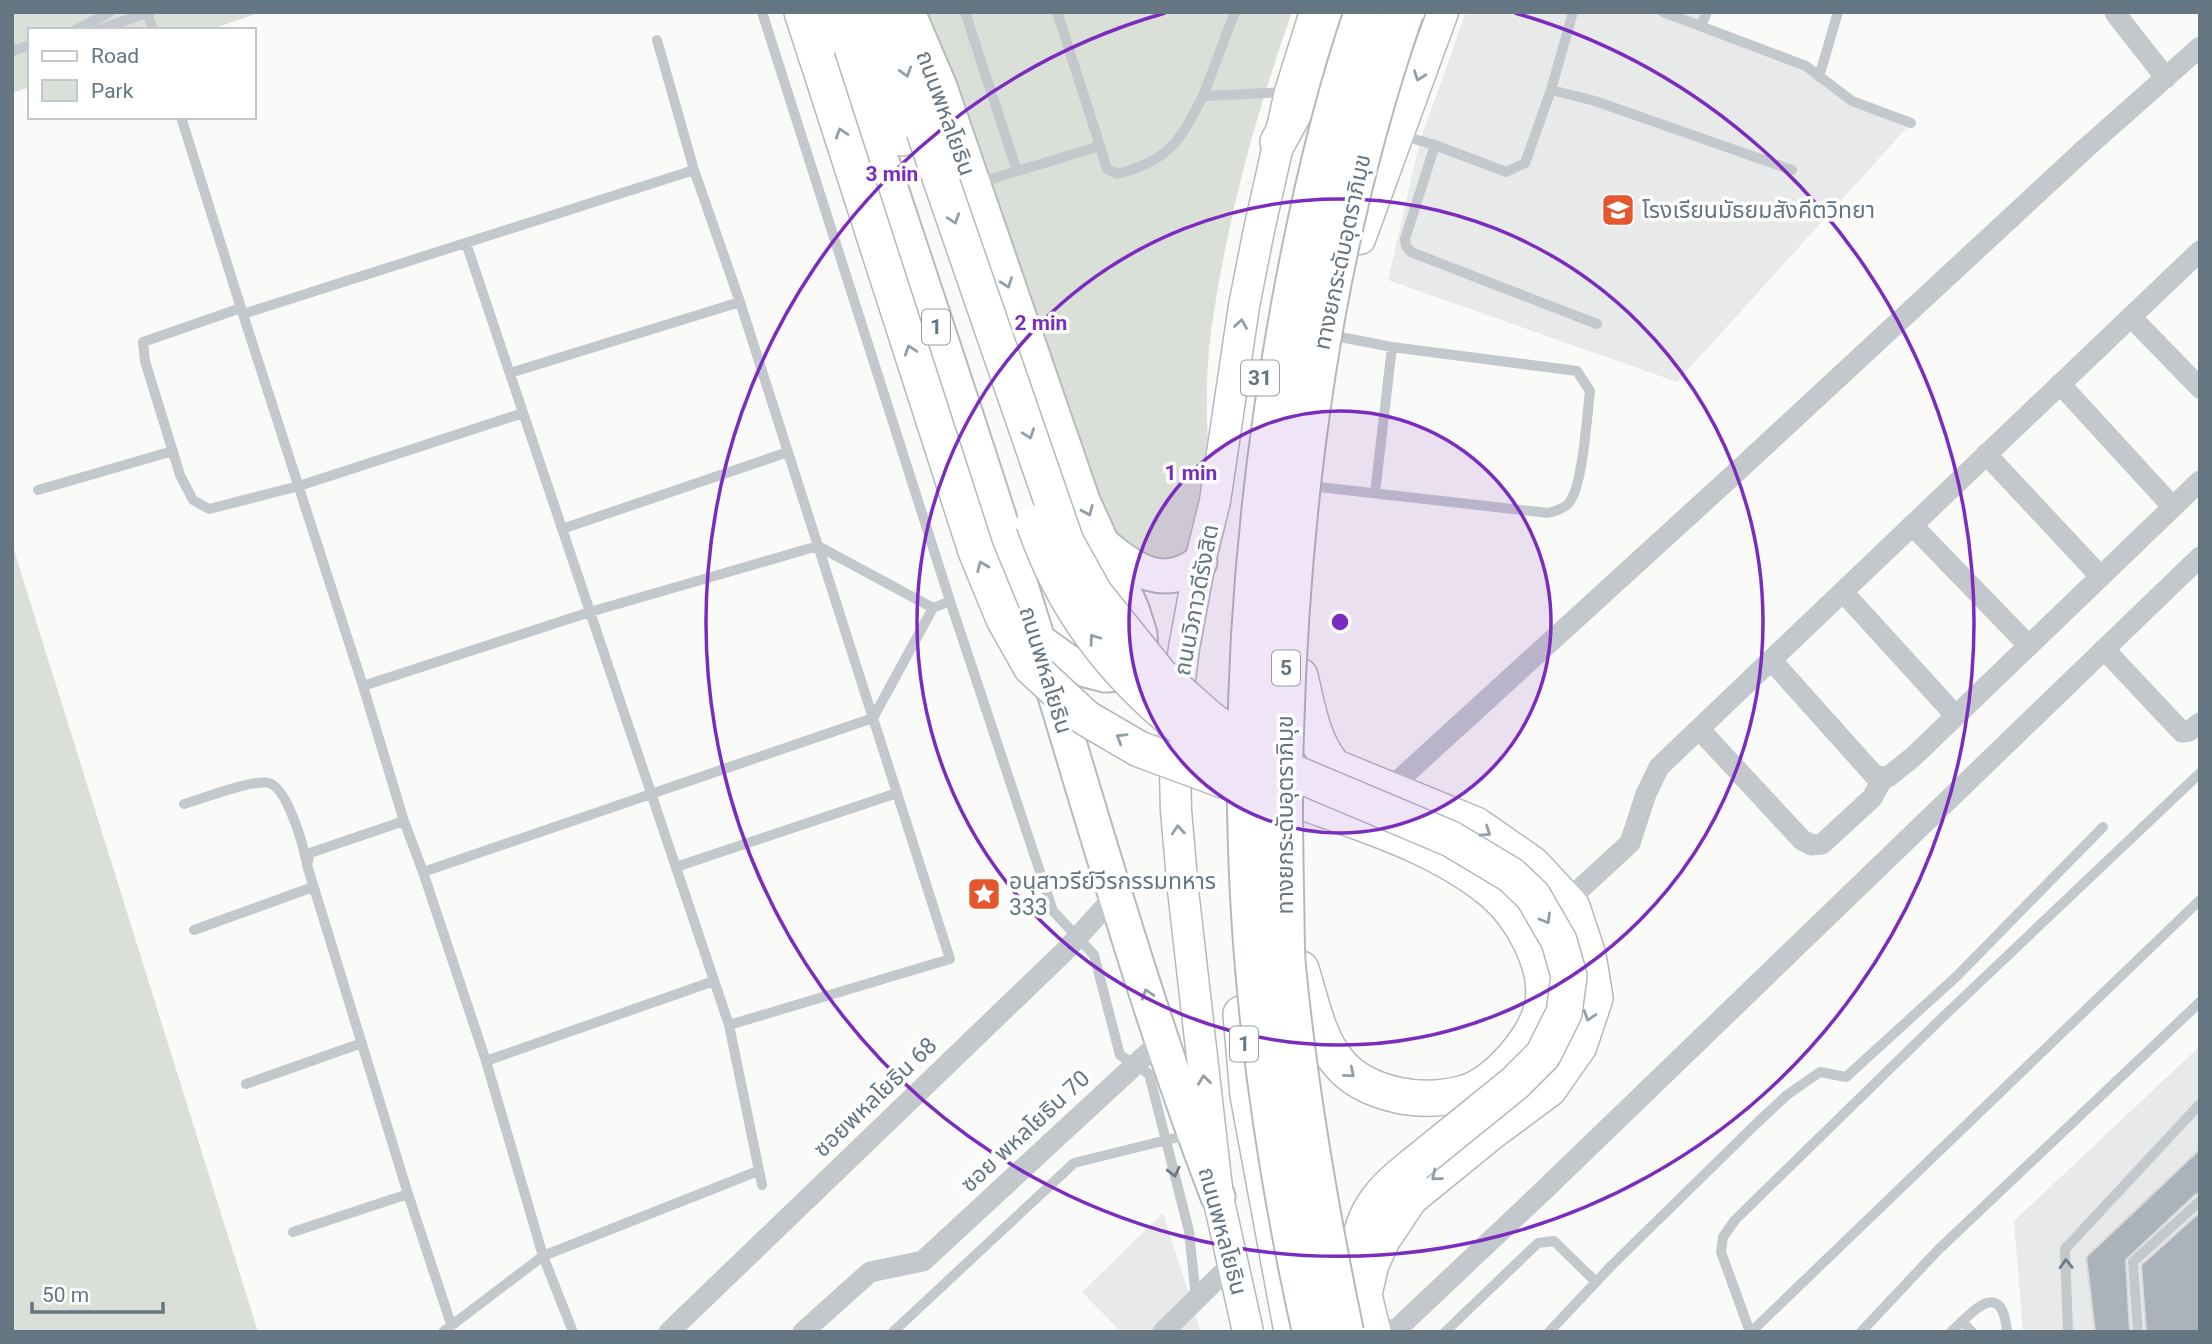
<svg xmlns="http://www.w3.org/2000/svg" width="2212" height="1344" font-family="Roboto,'Noto Sans Thai',sans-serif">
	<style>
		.built { fill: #e8e9e9 }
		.green { fill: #dadfd7 }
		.building { fill: #aab3b9; stroke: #dcdcda; stroke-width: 2 }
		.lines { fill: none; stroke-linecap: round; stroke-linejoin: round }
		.secondary-casing { stroke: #b3babf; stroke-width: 33 }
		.primary-casing { stroke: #b5babe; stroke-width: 37 }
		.trunk-casing { stroke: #b4b9bd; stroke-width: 38 }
		.service { stroke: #c3c8cc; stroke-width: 10 }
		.minor { stroke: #c3c8cc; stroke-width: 21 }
		.secondary { stroke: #fff; stroke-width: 30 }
		.primary { stroke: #fff; stroke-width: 33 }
		.trunk { stroke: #fff; stroke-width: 35 }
		.trunk-bridge-casing { stroke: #b4b9bd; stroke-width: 38; stroke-linecap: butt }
		.motorway-bridge-casing { stroke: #b4b9bd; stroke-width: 42; stroke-linecap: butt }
		.trunk-bridge { stroke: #fff; stroke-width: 35 }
		.motorway-bridge { stroke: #fff; stroke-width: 38 }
		.oneway { stroke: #939fa8 }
		.oneway2 { stroke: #6a7a87 }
		.ring { fill: none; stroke: #7b2cbf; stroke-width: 3.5 }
		.labels { text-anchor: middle; stroke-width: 7; stroke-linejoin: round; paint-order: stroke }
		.shield { fill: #fff; stroke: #939fa8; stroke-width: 2 }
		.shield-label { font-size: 21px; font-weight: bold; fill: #657683 }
		.street-label { font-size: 23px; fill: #657683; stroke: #fff }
		.poi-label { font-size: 23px; fill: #657683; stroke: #fff; text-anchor: start }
		.centre { fill: #7b2cbf; stroke: #fff; stroke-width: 3.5 }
		.ring-label { font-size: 21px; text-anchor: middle; font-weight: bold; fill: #7b2cbf; stroke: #fff; stroke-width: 7; stroke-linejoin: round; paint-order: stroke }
	</style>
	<rect width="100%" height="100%" fill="#fafaf8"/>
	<path class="built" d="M1466,12H1707L1702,25L1806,66L1836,90L1911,123L1677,382L1388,280L1420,141Z
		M2200,1046V1332H2023L2014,1221Z
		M1163,1213L1201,1332H1121L1082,1292Z"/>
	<path class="green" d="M12,12H262L208,30H30V87L12,93Z
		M919,12H1292C1255,116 1226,224 1211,332C1206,369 1206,407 1208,444C1209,460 1218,488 1215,502C1211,519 1191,552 1183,569H1135L1101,533Z
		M12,544L258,1332H12Z"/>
	<path class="building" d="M2200,1149V1193L2195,1195L2126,1260L2130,1332H2095L2086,1257Z
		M2200,1212V1332H2146L2141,1265Z"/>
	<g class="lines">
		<defs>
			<path id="secondary" d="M1360,239L1443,12
				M1248,1332L1218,1197L1183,890L1176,811L1174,728L1184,648L1200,562L1215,501L1244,306L1259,230L1290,92L1315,12"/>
			<path id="primary" d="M833,12C901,222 974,432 1039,643C1096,829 1148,1016 1218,1197
				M908,12L940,87L1083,501L1132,609L1140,634L1141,654L1135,665L1119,674L1105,675L1086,670L1067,661L1039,641
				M1104,545C1133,570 1165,591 1200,562"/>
			<path id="trunk" d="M802,12L817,58
				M855,12L902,138
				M888,12L924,131
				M1278,142L1346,18
				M1300,676C1308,709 1312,741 1334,767L1476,825L1532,864L1572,907L1588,955L1595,998L1579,1046L1549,1089L1491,1132L1410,1198L1382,1240L1371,1264L1364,1294
				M1300,801C1366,825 1437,846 1492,891C1521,915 1549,965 1543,1003C1537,1037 1498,1082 1465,1093C1443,1099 1419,1100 1397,1095C1375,1090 1353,1081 1338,1062C1317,1037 1311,1000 1301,969
				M1241,1014L1248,1095L1292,1332
				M1373,1332C1361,1282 1345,1236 1383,1193C1392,1182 1404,1173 1415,1164"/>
		</defs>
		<use href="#secondary" class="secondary-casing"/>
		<use href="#primary" class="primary-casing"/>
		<use href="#trunk" class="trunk-casing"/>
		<path class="service" d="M147,12L153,30
			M762,12L950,601L1053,911L1094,955L1120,1055L1149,1074L1189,1231L1196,1298
			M965,12L1017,171
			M1057,12L1100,146
			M1663,12L1806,66L1852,101L1911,123
			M1701,26L1707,12
			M76,30L110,12
			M98,30L150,12
			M657,40L694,170L740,302L950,959L729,1025
			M12,51L30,45
			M1819,77L1838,12
			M1551,90L1573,12
			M1203,96L1235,12
			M181,117L241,308L143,342L145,361L180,475L193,500L209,509L299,486L523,413
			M1400,135L1435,145L1506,172L1525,163L1551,90L1595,101L1792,170
			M1435,145L1405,239L1406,246L1411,252L1597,324
			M978,183L1100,146L1107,169L1117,174C1169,160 1179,143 1203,96L1287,92
			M466,243L729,1025L762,1185
			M241,308L363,686L404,821L423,872L486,1061L543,1256L573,1332
			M243,314L694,170
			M510,373L740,302
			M1319,487L1548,513C1556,511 1563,509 1568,504C1583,489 1587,414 1590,391L1577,371L1392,347L1340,337
			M38,490L173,451
			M1375,493L1392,347
			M562,529L788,452
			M363,686L590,612L818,546L933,608L950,601
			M184,804C202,799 252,779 269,783C287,788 303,844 306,860
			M404,821L310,853L307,865L408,1194L451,1324
			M676,867L897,793
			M423,872L873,718L933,608
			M194,930L313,887
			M486,1061L714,981
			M246,1084L362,1043
			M293,1232L408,1194
			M1962,1321L1972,1332
			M443,1332L543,1256L758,1171
			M893,1332L1074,1163L1191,1134
			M1445,1332L1538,1243L1554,1241L1596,1282
			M1549,1332L1612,1265L1757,1123L1787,1095L1820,1072L1846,1077L1957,976L2103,827
			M1750,1332L1721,1252L1723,1237L1735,1220L1945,1015L2200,773
			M1751,1332L2200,900
			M1861,1332L1938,1250L2200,1002
			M1951,1332C1973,1311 2002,1277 2007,1332
			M2068,1332L2065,1249L2200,1104
			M2138,1332L2133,1262L2200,1201"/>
		<path class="minor" d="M2115,13L2166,78
			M2131,317L2200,388
			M2060,384L2172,506
			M1986,454L2100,576
			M1912,525L2029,646
			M1843,592L1956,716
			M2104,649L2182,732L2189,731L2200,723
			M1772,661L1875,776L1888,777L1913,757L2200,481
			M1699,729L1802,840L1812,845L1822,844L1872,798L1883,778
			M1388,790L1731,477L2086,148L2200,47
			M1567,901L1630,843L1646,794L1659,767L2200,251
			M669,1332L1066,950L1114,897
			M803,1332L870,1272L923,1261L1162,1040
			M1163,1332L1233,1263
			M1389,1332L1399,1327L1542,1192L2200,557"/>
		<use href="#secondary" class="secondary"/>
		<use href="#primary" class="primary"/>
		<use href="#trunk" class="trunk"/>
		<defs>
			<path id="trunk-bridge" d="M817,58L976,551L1004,619L1031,667L1086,718L1139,749L1223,780L1273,794
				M924,131L1066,542L1095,594L1160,675L1210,719L1273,764L1451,839L1511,875L1533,896L1559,941L1569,976L1564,1013L1543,1055L1515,1083L1415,1164
				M1034,523C1062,606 1114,674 1182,728C1195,737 1207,748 1221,756"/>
			<path id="motorway-bridge" d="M1312,1332C1270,1144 1245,952 1247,759C1248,608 1264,454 1291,305C1309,207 1331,107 1364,12
				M1344,1332C1319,1212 1298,1089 1286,967C1284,943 1285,918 1284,893C1283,839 1282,786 1284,732C1291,490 1324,242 1404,12"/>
		</defs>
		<use href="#trunk-bridge" class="trunk-bridge-casing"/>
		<use href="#motorway-bridge" class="motorway-bridge-casing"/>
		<use href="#trunk-bridge" class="trunk-bridge"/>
		<use href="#motorway-bridge" class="motorway-bridge"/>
	</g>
	<defs><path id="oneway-chevron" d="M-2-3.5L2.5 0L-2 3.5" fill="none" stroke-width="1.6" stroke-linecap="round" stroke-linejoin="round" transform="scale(1.75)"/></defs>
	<g class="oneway">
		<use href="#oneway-chevron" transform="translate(906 72) rotate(73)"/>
		<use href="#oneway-chevron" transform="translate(1419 76) rotate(110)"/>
		<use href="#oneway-chevron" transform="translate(841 133) rotate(-108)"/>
		<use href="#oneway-chevron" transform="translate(954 219) rotate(71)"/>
		<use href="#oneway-chevron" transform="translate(1007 283) rotate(70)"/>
		<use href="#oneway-chevron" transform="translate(1241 324) rotate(-81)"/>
		<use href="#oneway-chevron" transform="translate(910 350) rotate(-108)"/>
		<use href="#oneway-chevron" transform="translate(1029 434) rotate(71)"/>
		<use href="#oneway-chevron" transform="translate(1088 511) rotate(67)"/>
		<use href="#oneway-chevron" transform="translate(982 566) rotate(-112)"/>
		<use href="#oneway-chevron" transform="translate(1094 639) rotate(-126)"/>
		<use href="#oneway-chevron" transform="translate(1121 738) rotate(-149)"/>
		<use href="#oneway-chevron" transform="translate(1178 830) rotate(-95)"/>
		<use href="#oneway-chevron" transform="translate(1486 832) rotate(34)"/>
		<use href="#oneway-chevron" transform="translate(1546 919) rotate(60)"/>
		<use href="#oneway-chevron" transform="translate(1147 994) rotate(-108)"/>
		<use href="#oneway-chevron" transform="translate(1589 1016) rotate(108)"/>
		<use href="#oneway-chevron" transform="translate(1350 1073) rotate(40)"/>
		<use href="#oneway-chevron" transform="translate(1204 1080) rotate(-97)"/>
		<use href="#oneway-chevron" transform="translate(1436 1176) rotate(141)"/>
	</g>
	<g class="oneway2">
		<use href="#oneway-chevron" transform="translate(1174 1172) rotate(76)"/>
		<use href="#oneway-chevron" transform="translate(2066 1264) rotate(-92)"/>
	</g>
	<circle cx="1340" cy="622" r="211" fill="#7b2cbf" fill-opacity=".12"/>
	<g class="ring">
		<circle cx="1340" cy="622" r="211"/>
		<circle cx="1340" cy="622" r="423"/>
		<path d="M1515 13A634 634 0 1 1 1165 13"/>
	</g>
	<defs>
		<symbol id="school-square" viewBox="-11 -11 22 22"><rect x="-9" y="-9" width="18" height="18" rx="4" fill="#e4572e" stroke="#fff"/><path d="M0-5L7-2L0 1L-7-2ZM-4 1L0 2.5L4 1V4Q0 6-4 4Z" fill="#fff"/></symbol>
		<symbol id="sight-square" viewBox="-11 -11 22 22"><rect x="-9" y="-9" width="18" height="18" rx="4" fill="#e4572e" stroke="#fff"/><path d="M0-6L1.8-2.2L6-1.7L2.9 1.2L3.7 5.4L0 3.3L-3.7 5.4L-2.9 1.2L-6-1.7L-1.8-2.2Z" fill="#fff"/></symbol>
	</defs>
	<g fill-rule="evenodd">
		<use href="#school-square" x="1599" y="191" width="38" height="38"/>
		<use href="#sight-square" x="965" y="875" width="38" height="38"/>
	</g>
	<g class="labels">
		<g class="shield">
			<rect x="922" y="309.5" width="28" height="35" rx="5"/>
			<rect x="1241" y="360.5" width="38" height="35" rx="5"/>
			<rect x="1272" y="650.5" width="28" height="35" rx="5"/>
			<rect x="1230" y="1026.5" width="28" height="35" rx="5"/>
		</g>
		<g class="shield-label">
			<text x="936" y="334">1</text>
			<text x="1260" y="385">31</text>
			<text x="1286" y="675">5</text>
			<text x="1244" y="1051">1</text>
		</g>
		<g class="street-label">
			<text transform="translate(946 113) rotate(70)" y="8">ถนนพหลโยธิน</text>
			<text transform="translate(1342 252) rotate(-78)" y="8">ทางยกระดับอุตราภิมุข</text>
			<text transform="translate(1196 600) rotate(-79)" y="8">ถนนวิภาวดีรังสิต</text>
			<text transform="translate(1046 670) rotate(73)" y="8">ถนนพหลโยธิน</text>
			<text transform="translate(1285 815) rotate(-90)" y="8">ทางยกระดับอุตราภิมุข</text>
			<text transform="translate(875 1097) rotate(-44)" y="8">ซอยพหลโยธิน 68</text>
			<text transform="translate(1025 1131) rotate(-43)" y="8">ซอย พหลโยธิน 70</text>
			<text transform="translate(1223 1231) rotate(75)" y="8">ถนนพหลโยธิน</text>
		</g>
		<g class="poi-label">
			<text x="1642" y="218">โรงเรียนมัธยมสังคีตวิทยา</text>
			<text x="1009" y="889">อนุสาวรีย์วีรกรรมทหาร<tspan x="1009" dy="26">333</tspan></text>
		</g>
	</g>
	<circle cx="1340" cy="622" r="10" class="centre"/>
	<g class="ring-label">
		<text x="892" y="181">3 min</text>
		<text x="1041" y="330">2 min</text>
		<text x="1191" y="480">1 min</text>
	</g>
	<rect width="2212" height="1344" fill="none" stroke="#657683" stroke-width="28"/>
	<rect x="28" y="28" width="228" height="91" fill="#ffffff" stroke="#c1c8cd" stroke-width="2"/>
	<rect x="42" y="51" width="35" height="10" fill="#ffffff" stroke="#c1c8cd" stroke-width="2"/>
	<text x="91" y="63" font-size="21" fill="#657683">Road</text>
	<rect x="42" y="80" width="35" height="21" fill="#dadfd7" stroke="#c1c8cd" stroke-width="2"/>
	<text x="91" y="98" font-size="21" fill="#657683">Park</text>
	<path d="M32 1302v10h131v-10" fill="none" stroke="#657683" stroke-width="3.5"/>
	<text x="42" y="1302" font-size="21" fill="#657683" stroke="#ffffff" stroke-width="5" paint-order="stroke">50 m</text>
</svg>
